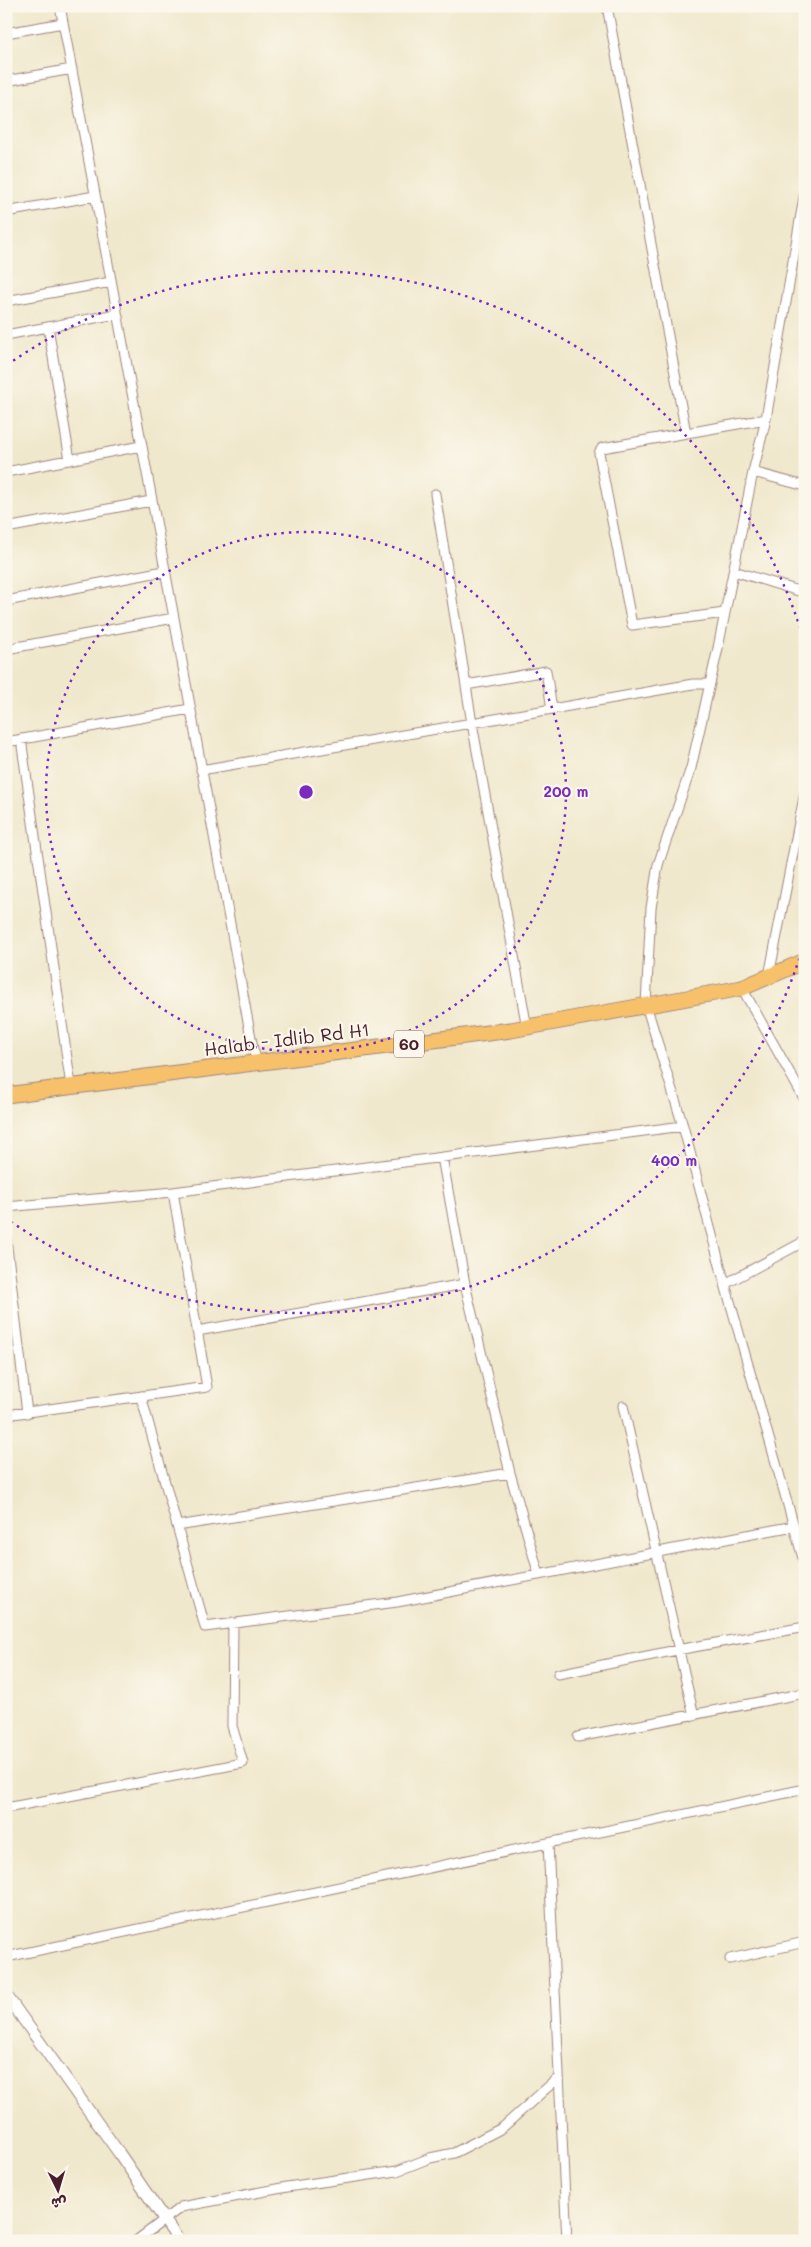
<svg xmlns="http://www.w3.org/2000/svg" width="811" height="2247" font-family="Mali,'Playpen Sans Arabic',sans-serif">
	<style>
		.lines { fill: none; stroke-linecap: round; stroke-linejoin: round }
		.minor-casing { stroke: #9d847c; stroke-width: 11 }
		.tertiary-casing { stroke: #9d847c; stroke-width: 13 }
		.trunk-casing { stroke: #9d847c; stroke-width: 17 }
		.minor { stroke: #fff; stroke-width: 9 }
		.tertiary { stroke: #fff; stroke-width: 11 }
		.trunk { stroke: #f6c16b; stroke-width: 15 }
		.ring { fill: none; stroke: #7b2cbf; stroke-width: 2.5; stroke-dasharray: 2.5 5 }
		.labels { text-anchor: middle; stroke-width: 4.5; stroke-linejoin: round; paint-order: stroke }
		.shield { fill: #fbf7ec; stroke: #7f6065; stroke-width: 1 }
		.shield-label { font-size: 16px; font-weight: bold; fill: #4a1f2b }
		.street-label { font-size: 18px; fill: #4a1f2b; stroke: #fbf7ec }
		.centre { fill: #7b2cbf; stroke: #fbf7ec; stroke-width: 2.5 }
		.ring-label { font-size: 15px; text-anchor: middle; font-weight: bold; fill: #7b2cbf; stroke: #fbf7ec; stroke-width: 4.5; stroke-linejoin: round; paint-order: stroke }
	</style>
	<rect width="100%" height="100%" fill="#fbf7ec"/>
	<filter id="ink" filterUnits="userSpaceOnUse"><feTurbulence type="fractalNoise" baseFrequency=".02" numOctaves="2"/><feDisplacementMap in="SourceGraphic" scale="10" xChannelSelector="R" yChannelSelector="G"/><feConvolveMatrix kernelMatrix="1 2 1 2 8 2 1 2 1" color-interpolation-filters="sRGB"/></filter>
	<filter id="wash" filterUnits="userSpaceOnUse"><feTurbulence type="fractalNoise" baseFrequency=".0096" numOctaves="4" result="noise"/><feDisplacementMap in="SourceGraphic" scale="20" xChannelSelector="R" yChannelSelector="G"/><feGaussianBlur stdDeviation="1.12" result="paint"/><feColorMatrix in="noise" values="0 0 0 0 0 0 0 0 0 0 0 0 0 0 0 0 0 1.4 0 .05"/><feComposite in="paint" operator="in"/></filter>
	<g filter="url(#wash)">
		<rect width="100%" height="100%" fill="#f0e8cc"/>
	</g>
	<g filter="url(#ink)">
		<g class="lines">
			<defs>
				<path id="minor" d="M60,6L174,618L253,1049L257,1062
					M607,6L686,433
					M6,33L63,23
					M6,81L72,69
					M805,191L766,419L753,472L718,648L691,768L658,865L651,908L646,1005L683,1126L725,1284L805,1565
					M6,212L95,196
					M6,301L111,282
					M48,327L70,460
					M6,335L116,314
					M6,472L141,446
					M753,472L805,486
					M435,494L472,723L527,1028
					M6,528L151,501
					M734,571L805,593
					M6,601L164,571
					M725,613L632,625L599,453L602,448L766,419
					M6,649L174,618
					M466,685L546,671L552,709L693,684H710
					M21,739L71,1086
					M6,742L190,709
					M201,770L552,709
					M769,976L805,792
					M742,988L805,1100
					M6,1207L173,1192L683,1126
					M6,1239L27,1413
					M725,1284L805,1241
					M197,1331L465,1284
					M141,1396L205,1627L397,1602L794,1526
					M623,1406L694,1716
					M6,1415L207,1387L173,1192
					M510,1473L539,1575
					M177,1526L510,1473L465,1284L442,1157
					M558,1674L677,1650L805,1627
					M578,1737L805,1693
					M6,1808L243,1763L232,1726L233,1623
					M548,1843L567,2241
					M6,1957L805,1789
					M730,1959L805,1942
					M136,2241L181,2207L287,2187L397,2171L430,2158L454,2153L502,2128L558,2078"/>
				<path id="tertiary" d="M6,1995L119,2153L179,2241"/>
				<path id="trunk" d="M6,1095L511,1030L742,988L805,961"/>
			</defs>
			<use href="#minor" class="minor-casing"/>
			<use href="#tertiary" class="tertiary-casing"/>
			<use href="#trunk" class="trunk-casing"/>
			<use href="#minor" class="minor"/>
			<use href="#tertiary" class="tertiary"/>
			<use href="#trunk" class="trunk"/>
		</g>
	</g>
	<g class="ring">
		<circle cx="306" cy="792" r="260"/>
		<path d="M804 944A521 521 0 0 1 7 1219M7 365A521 521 0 0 1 804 640"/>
	</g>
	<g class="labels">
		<rect class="shield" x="394" y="1030.5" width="30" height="27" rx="4"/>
		<g class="shield-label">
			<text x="409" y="1050">60</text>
		</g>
		<g class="street-label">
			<text transform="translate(287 1040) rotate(-7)" y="6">Halab - Idlib Rd H1</text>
		</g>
	</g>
	<circle cx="306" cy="792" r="8" class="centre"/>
	<g class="ring-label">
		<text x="566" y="797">200 m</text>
		<text x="674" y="1166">400 m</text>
	</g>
	<rect width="811" height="2247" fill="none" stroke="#fbf7ec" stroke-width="25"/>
	<g transform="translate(58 2190) rotate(175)" stroke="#fbf7ec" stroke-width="4" paint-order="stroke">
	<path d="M0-4L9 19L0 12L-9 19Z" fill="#4a1f2b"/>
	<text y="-8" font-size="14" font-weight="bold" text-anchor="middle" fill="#4a1f2b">ش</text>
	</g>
</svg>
